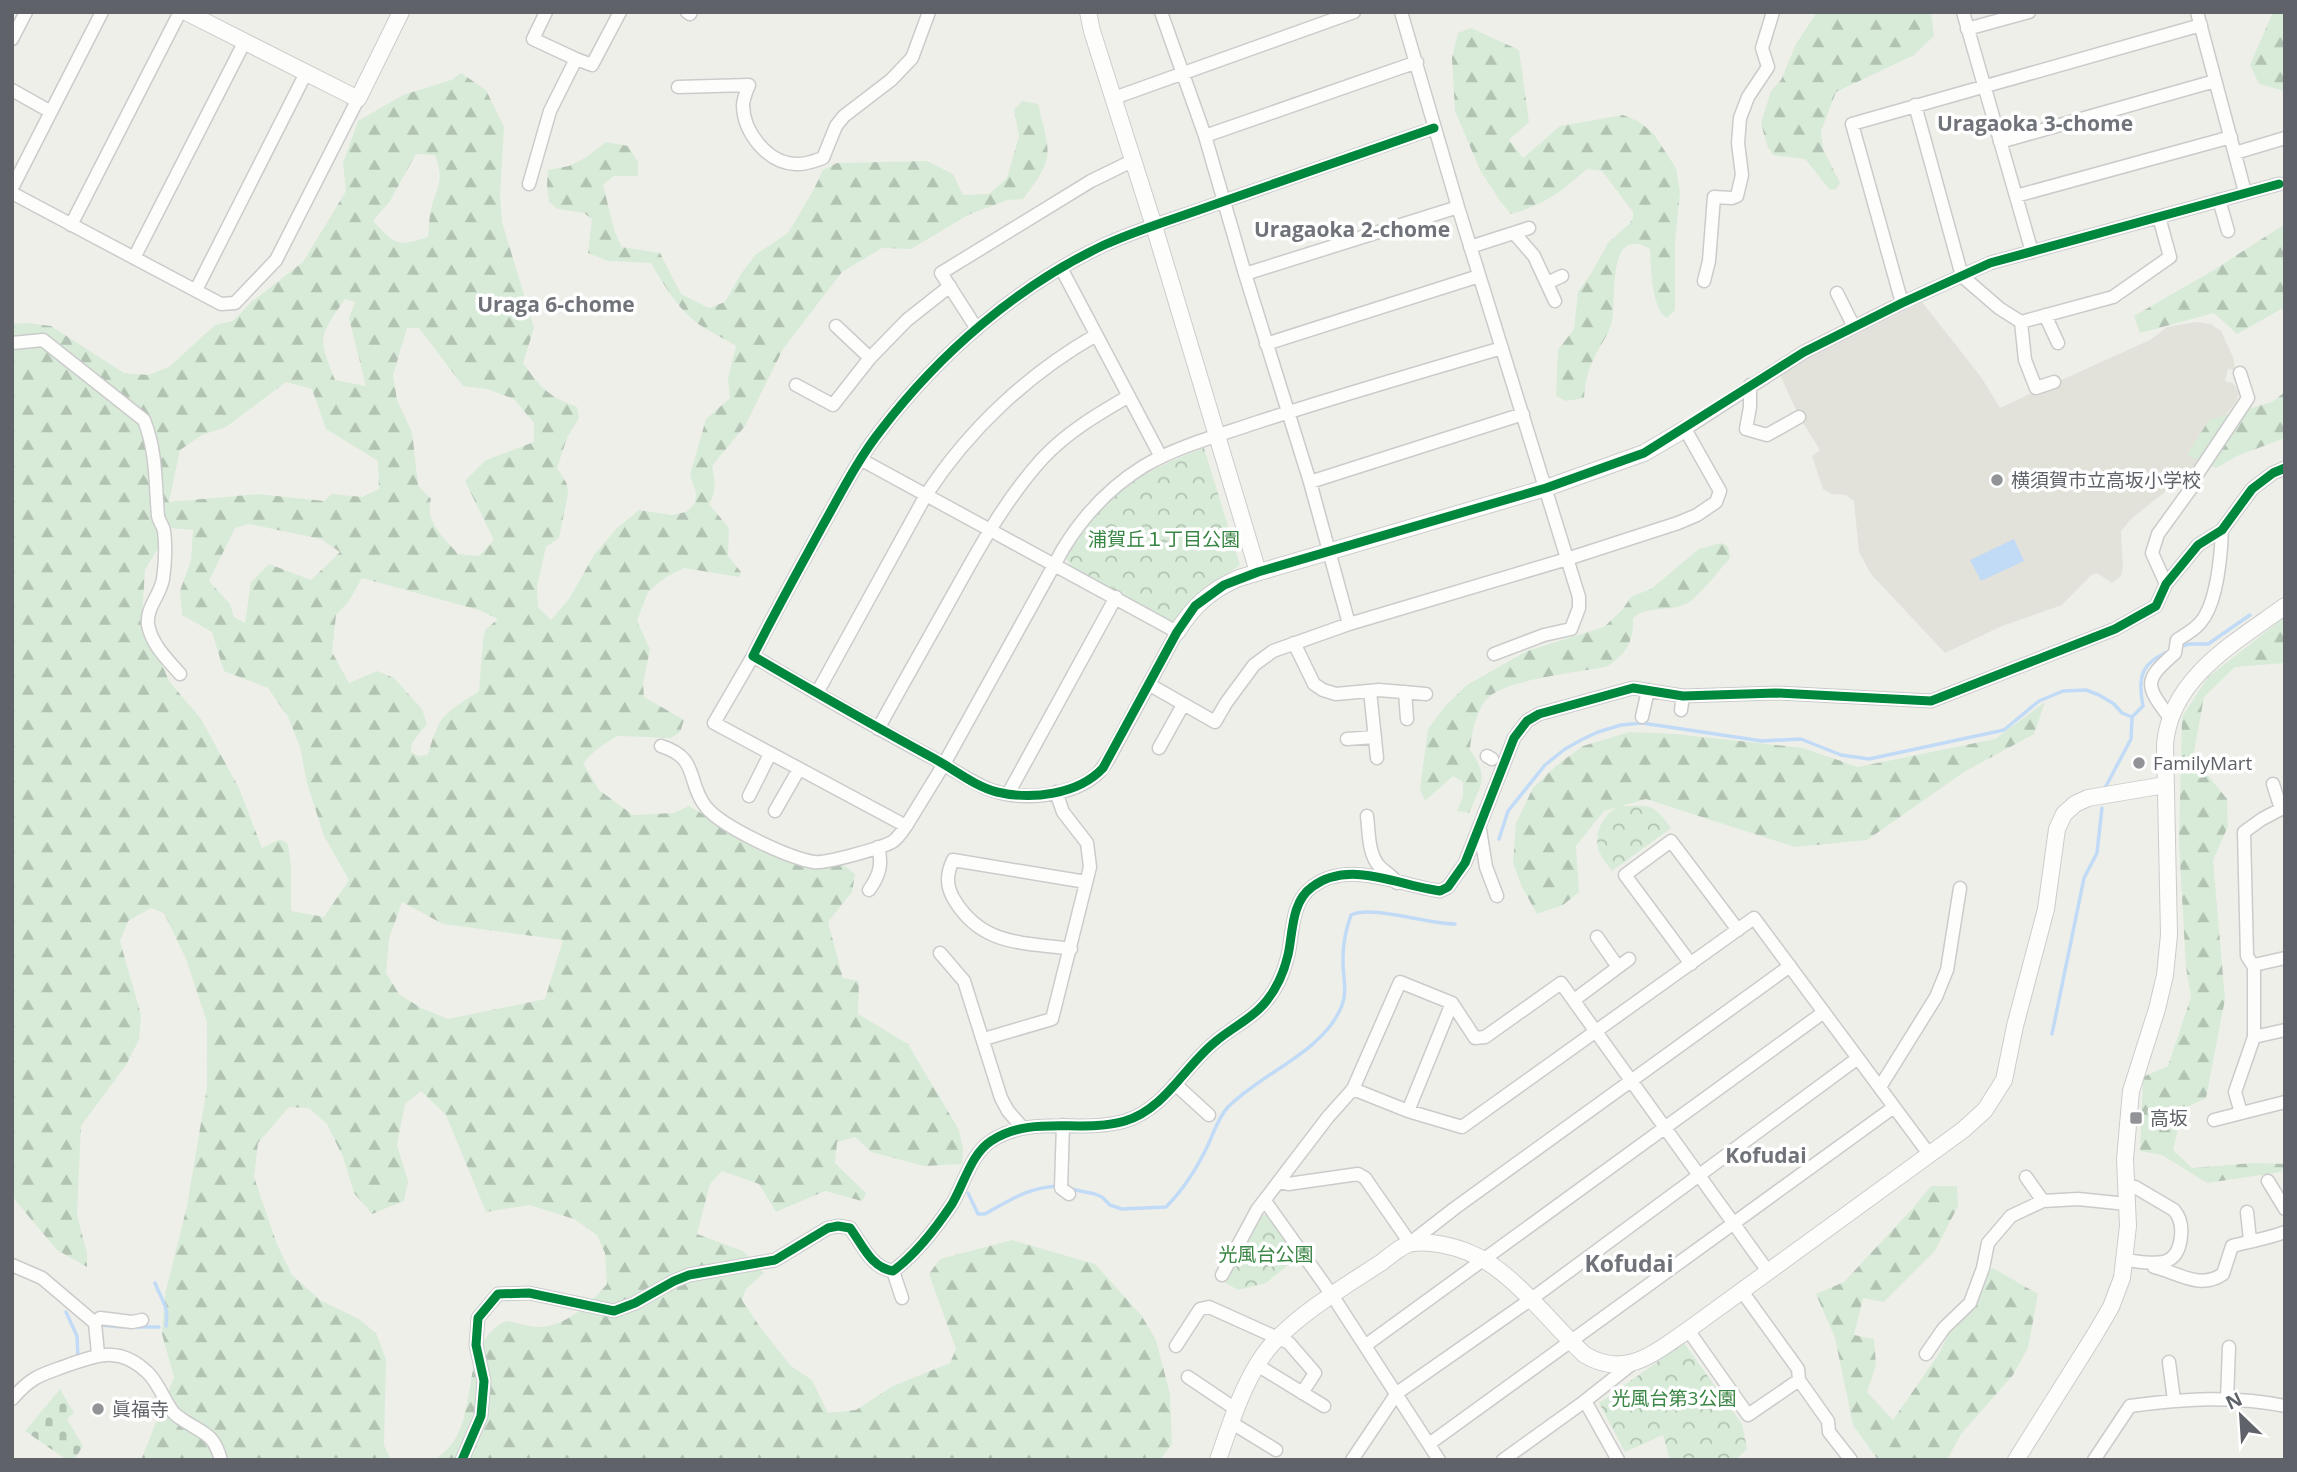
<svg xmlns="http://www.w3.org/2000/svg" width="2297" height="1472" font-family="'Open Sans','Noto Sans JP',sans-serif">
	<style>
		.education { fill: #e2e1da }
		.forest { fill: url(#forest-firs); fill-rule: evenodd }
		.cemetery { fill: url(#cemetery-stones) }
		.park { fill: url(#park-crowns) }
		.water { fill: #c1dbf7 }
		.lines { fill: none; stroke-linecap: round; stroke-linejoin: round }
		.stream { stroke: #c1dbf7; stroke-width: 3.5 }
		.street-casing { stroke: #cbcbcb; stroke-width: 15 }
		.secondary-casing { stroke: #ccc; stroke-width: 18 }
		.street { stroke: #fdfdfc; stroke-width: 12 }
		.secondary { stroke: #fdfdfc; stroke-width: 16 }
		.cycleway-casing { stroke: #fff; stroke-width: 13 }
		.cycleway { stroke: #00873e; stroke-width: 9 }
		.poi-dot { fill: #919396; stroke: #fff; stroke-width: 2.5 }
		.labels { text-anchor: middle; stroke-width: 7; stroke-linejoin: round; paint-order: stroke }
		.poi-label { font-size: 19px; fill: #5f6268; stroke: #fff; text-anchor: start }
		.park-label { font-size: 19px; fill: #398543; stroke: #fff }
		.neighbourhood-label { font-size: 21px; font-weight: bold; fill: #70747a; stroke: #fff }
		.quarter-label { font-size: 23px; font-weight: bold; fill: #70747a; stroke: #fff }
	</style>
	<defs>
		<pattern id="forest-firs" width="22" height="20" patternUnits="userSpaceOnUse" patternTransform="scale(1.75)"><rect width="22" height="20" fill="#d8ebd8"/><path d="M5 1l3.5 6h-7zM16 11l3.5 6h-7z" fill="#b2c2b3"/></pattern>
		<pattern id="cemetery-stones" width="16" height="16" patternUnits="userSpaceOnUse" patternTransform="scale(1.75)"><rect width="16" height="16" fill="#d8ebd8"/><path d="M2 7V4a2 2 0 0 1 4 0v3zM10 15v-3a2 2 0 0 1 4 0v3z" fill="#b2c2b3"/></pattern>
		<pattern id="park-crowns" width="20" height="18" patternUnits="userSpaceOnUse" patternTransform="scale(1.75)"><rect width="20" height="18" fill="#d8ebd8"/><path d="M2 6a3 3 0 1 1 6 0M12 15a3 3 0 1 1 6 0" fill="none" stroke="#b2c2b3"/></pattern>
	</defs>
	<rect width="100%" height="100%" fill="#efefea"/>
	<path class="education" d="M1922,302L1981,377L2000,408L2034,392L2036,396L2058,385L2057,382L2150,340L2167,327L2197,322L2211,324L2221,331L2233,357L2235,370L2228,369L2225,381L2233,383L2239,393L2236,401L2213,433L2192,469L2180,470L2165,492L2132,518L2121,531L2123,567L2121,576L2112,583L2097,573L2091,575L2062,605L2002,626L1945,653L1871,574L1859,552L1854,501L1846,495L1832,494L1823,489L1812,456L1820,450L1800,418L1779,373Z"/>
	<path class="forest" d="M1817,12H1931L1934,36L1914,55L1836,92L1821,131L1823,149L1840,183L1836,189L1830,190L1805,159L1773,155L1767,145L1761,123L1771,91L1781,80L1796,44Z
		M2273,12H2285V91L2259,84L2250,65Z
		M1471,28L1519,50L1529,122L1509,140L1523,158L1560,126L1623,115L1638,121L1653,133L1676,168L1680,192L1675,244V310L1667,318C1651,308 1651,267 1650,249C1606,223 1617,299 1612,321C1610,333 1600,345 1595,356C1588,370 1585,383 1584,398L1566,401L1556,396L1558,350L1574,329L1578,292L1592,272L1608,243L1630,223L1633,218V212L1602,171L1587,169C1562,191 1544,205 1511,214L1500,201L1480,170L1455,111L1452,58L1458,33Z
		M461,73L486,90L504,127L500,196L502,222L534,328L523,363C540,387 549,397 577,407L579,418L567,438L557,468L567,484L568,494L559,538L546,547L537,587L538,607L551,620L569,599L594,555L617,528L639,510L672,515L686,512L695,503L696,493L690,475L706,419L730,398L728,378L736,346C725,339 714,334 703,327C680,313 664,285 651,263L608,261L588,253L592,219L584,213L558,209L549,202L547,185L548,170L569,166L585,158L606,142L628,146L638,162V176H614L603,185L615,233L622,247L660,253L681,294L709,308L725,302L741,274L755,255L788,233L814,189L823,170L837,163L927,161L953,174L963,195L989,194L1007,178L1019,136L1014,110L1022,101L1038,104C1050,153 1056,157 1023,199L1008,200L970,214L911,249L882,248L842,272L783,349L745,426L712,466C715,480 717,492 709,504L729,528L728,556L741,572L739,577L684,568L666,577L648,592L637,621L650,649L643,684L644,697L684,720L680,732L671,738L617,736L597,749L583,763L599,790L633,815L674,813L689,806L755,845L842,864L855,874L852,892L828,922L843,978L859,981L858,1014L908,1044L959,1130L963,1149L962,1164L924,1166L871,1152L855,1137L837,1142L835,1163L866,1193L862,1201L825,1191L776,1212L759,1184L722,1171L710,1184L697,1234L743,1251L764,1273L746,1289L742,1300L760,1327L791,1366L812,1380L828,1413L856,1410L893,1386L950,1363L956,1349L929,1274L940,1259L1012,1240L1095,1264L1141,1315L1156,1340L1170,1394L1172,1444L1160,1460H434C483,1430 457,1363 493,1330C496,1326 502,1323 506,1321C516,1322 528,1327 539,1327C567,1326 590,1304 607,1284L605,1253L597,1235L574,1219L529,1205L486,1212L446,1115L421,1091L405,1104L397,1145L408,1181L404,1201L372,1214L354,1193L343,1157L327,1124L309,1108L289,1107L258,1143L254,1177L277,1244L292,1275L320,1300L359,1319L376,1333L386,1360L384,1445L391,1460H141L174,1377L162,1334L165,1294L187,1206L207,1087V1022L186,959L164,913L151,908L128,921L120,941L141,1015L139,1040L126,1065L81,1126L77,1215L87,1253V1267L57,1250L15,1200L12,1191V324L27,323L51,326L124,373L148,375L169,367L215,325L233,321L250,303L303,262L346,191L343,163L358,121L403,95L451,80ZM416,154L435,155C445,182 437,185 431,209C429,218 429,228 428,237C396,247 396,245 373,221L390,201ZM345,299L355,302L349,318L366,386L335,380C318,337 318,338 345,299ZM407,328H419L463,386L487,389L514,399L534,423V442L486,460L465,481L494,540L479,556L458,554C444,538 424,521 431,499L418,485L412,432L397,400L393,375ZM286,382L312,389L326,429L378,461L379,489L362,497L332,494L324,501L258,494L169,502L180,450L202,435L226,427ZM249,524L321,539L340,552L311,580L269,564L251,582L245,623L234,617L230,604L209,581L235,528ZM170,528L193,530L191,560L180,591L182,615L212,632L224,671L268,688L288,717L300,747L307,783L324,836L349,880L324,917L291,911V866L288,844L280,839L262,848L239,788L201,719L169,681L142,618L145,570ZM362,578L479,610L498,619L485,630L483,641L479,691C443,715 440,713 428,755L418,756L411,752L412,743L427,724L422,709L394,678L377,671L349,683L332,652L336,615L349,601ZM402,902L443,924L563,940L545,999L448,1019L421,1008L399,994L386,973L389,939Z
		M2285,224V307L2237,334L2214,313L2140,333L2134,316L2212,271Z
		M2285,392V438L2237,456L2216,468L2187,455L2209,420L2272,402Z
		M1721,543L1728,546L1730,558L1725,564C1715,575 1698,598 1686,604C1669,612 1648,605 1633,618C1634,641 1626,655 1606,667C1579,672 1503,680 1487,699C1476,711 1471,735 1470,750C1490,778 1481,784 1469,813L1457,811L1463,796V782L1453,776L1425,801L1420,789L1428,729L1445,706L1467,685L1527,651L1604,627L1622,610L1632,596L1651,589L1699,549Z
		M2285,617V663L2235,667L2204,697L2193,757L2227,799L2228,826L2213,860L2225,999L2206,1098L2183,1109L2173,1150L2192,1168L2253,1163L2285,1164L2281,1172L2207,1183L2162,1155L2140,1151L2143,1077L2168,1066L2191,997L2186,967L2179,843L2182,717L2208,677Z
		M2045,702L2034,734L1964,772L1867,840L1795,847L1646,799L1604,811L1576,846L1579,892L1563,905L1537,914L1522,887L1513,863L1516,823L1533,788L1557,765L1583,746L1629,732L1676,734L1803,748L1858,767L1995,739Z
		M1931,1186H1957L1958,1206L1935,1251L1884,1302L1863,1298L1854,1335L1874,1339L1876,1365L1867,1392L1893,1420L1940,1352L1968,1291L1993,1268L2038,1294L2028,1348L2013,1375L1961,1434L1947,1460H1878L1853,1425L1835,1338L1816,1294L1844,1282L1913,1208Z"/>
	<path class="cemetery" d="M60,1389L74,1413L67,1419L83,1446L74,1460H67L25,1431Z"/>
	<path class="park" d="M1204,448L1240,565L1200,593L1174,622L1072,567L1065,557C1081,533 1097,507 1121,489C1146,471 1175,459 1204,448Z
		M1619,806C1650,806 1652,801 1671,828L1612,871C1608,865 1601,858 1599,851C1593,833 1603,814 1619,806Z
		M1259,1215H1268L1297,1258L1266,1283L1238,1290L1224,1282Z
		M1684,1343L1742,1424L1747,1449L1735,1460H1670L1663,1435L1625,1452L1599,1403Z"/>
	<path class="water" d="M2014,539L2024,561L1981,581L1970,560Z"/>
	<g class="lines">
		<path class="stream" d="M2179,647L2189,644H2208L2250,615
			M2106,786L2131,739L2132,718
			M1499,839L1508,811L1545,765L1565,749L1583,739L1598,732L1621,725L1642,723L1762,741L1801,739L1841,755L1869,759L2004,730L2039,701L2063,691L2086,690L2099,695L2114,704L2122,713L2132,717L2143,706C2137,675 2142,662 2172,650
			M2052,1034L2084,878L2097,853L2102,808
			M1071,1189L1095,1194L1102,1197L1110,1205L1122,1209L1166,1207C1183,1190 1198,1166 1208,1145C1214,1132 1218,1118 1228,1107C1262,1073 1320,1053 1340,1010C1349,992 1342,976 1343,957C1343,942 1346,929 1351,915C1372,905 1426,924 1455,924
			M968,1193L978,1214H985C1010,1200 1029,1187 1059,1186
			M155,1283C162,1301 169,1306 166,1326
			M66,1312L77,1336L78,1358
			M100,1325L122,1327
			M133,1327H159"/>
		<defs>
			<path id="street" d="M546,12L533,39L576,59
				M687,12L690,14L691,12
				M1161,12L1205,136L1245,274L1310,482L1349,624
				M1401,12L1458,207L1579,597V608L1571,629L1544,635L1494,654
				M1963,12L2032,252
				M2197,12L2245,192
				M1967,29L2029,12
				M12,39L26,12
				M678,87L749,85C746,92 743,99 743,106C744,133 768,163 795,164C805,165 814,161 823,158L836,126L844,116L891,80L912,58L929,12
				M12,90L51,112
				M1114,98L1354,12
				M1915,105L1962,276L1999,308L2021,322L2113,297L2170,257L2159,217
				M1205,136L1417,62
				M2000,142L2215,81
				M2235,153L2285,138
				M529,184L550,111L576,59L592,65L620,12
				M12,188L102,12
				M12,193L221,304L235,303L276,260L358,99
				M2016,196L2231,137
				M2219,200L2228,231
				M71,225L180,12
				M1514,233L1534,256L1555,301
				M1470,247L1529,228
				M134,258L244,43
				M1061,268L1161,457
				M1245,274L1458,207
				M1704,281L1709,261L1714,197L1732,198L1737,196L1742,175L1738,143L1740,118L1748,97L1768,67L1762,48L1773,12
				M1547,283L1562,276
				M196,290L306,73
				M1837,293L1854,327
				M1902,303L1852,124L2201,25
				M2045,315L2058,343
				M2021,322L2025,360L2036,388L2054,382
				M836,326L870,358
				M977,329L941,273L1091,181L1132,161
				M12,343L43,340L144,420C157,453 155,482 158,516C159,522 163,525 164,531C166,546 165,565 163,579C160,596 146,607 148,625C152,645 167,659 180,674
				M1266,344L1479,276
				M796,385L833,405L870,358L907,320L950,286
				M1750,385V407L1746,429L1767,435L1799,417
				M860,459L1177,632L1109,758C1105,764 1101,771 1096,775C1071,796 1024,801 994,791C973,784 953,769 933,758C872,726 813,691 753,656C775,612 799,569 823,525C841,493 858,459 881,430C939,354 1017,286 1104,245C1139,229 1177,218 1213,205C1287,179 1360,154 1434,128
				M1310,482L1523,414
				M2166,584L2152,553L2158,534L2192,487L2196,476L2248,398L2240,373
				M1294,643L1314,684L1323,690L1336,694L1379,690L1426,694
				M753,656L714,723L906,826L944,764L1063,549C1083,516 1110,487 1144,466C1178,446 1220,435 1258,422C1338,396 1420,372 1502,348
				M1150,685L1215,722L1226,703L1254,665L1273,651L1349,624L1567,559L1678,523L1697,515L1716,502L1720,491L1685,429L1804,352L1902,303L1990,263L2279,184
				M1370,691L1377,758
				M1405,692L1407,719
				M817,693L926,495C969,429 1028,374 1096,335
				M1681,710L1683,696
				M1642,717L1648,690
				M2170,718C2145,685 2143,681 2175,653L2177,640C2185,635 2194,630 2200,623C2217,604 2221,555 2222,530
				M878,729C903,683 929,638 954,593C980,546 1006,499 1042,459C1067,432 1098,414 1129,396
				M1347,739L1375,737
				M661,746C700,758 686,782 706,807C722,827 789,858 814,862C825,864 881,848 892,842C897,839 902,832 906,826
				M1159,748L1183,705
				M1487,756L1492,759
				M2273,784L2281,809
				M1008,794L1116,597
				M749,796L770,754
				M775,811L799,769
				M1367,816C1369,832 1368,855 1380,867C1386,873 1392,875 1397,883
				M1480,830L1486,867L1497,896
				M869,890C879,876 883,865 878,847
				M1597,937L1618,967
				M1071,949C1023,942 983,946 955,901C946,887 946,875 953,860L1086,882
				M940,953L964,981L1001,1098L1008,1111L1022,1127
				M1691,964L1625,875L1671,841L1738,930
				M2254,965L2285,958
				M1574,1000L1629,959
				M2254,1037L2285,1030
				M984,1039L1052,1019L1090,867L1087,843L1063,812L1056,792
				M1175,1084L1209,1115
				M1880,1087L1936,997L1947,970L1960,888
				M1353,1089L1408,1111L1462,1127L1754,918L1929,1154
				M1408,1111L1452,1003
				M2241,1113L2235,1092L2254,1037V967L2247,956L2244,832L2262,819L2285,807
				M2214,1120L2285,1102
				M1063,1125L1061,1188L1069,1194
				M2026,1177L2043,1201
				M2268,1181L2285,1209
				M1279,1182L1288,1184L1358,1174L1365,1178L1410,1243L1455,1208L1790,966
				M1265,1201L1332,1295L1439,1460
				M2247,1212L2250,1240
				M2125,1260C2152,1263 2178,1271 2181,1236C2182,1227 2180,1217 2174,1210L2135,1187L2126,1186
				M2153,1263L2154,1267C2179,1273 2200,1290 2223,1274L2232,1246C2250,1241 2267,1239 2285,1232
				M12,1265L42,1278L95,1323L98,1354
				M893,1271L902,1298
				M1222,1275L1257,1210L1328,1117L1353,1089L1400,982L1452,1003L1475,1038L1485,1037L1561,983L1767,1270
				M1741,1290L1798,1369L1799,1380L1828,1421L1829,1432L1851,1460
				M95,1323L100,1318L132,1322L142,1320
				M1688,1330L1748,1415L1799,1380
				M1366,1345L1824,1012
				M1176,1346L1200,1309L1209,1307L1289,1343L1315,1373L1302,1393
				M1926,1354L1944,1328L1970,1303L1983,1268L1988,1243L2011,1216L2043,1201L2078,1199L2127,1204
				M2169,1362L2174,1400
				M1257,1365L1324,1406
				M1188,1377L1237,1410
				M12,1399C34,1374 42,1375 71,1364C101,1354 121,1347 147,1372C159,1383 163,1399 173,1412C176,1416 182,1419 186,1422C207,1435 214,1435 221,1460
				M2227,1399L2229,1347
				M1585,1401L1618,1460
				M1232,1423L1276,1450
				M1429,1444L1894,1107
				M462,1460L481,1416L484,1381L476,1345L478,1318L498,1294L529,1293L614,1311L635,1303L674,1281L689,1275L775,1260L828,1228L838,1226L850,1228C862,1244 871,1268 893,1271C916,1254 936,1228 952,1204C964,1184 971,1154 991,1141C1032,1114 1080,1134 1125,1121C1165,1109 1184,1067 1215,1042C1229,1030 1245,1022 1258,1010C1274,995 1283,976 1288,955C1293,933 1291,902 1312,887C1346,861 1392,882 1429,889L1440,891L1448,887L1465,863L1514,738L1527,721L1539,714L1633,688L1683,696L1776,693L1931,701L2115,629L2156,606L2166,584L2198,545L2222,530L2252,489L2273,473L2285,468
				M1352,1460L1397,1393L1530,1300L1858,1058
				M1503,1460L1585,1401L1633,1363
				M2094,1460L2130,1406C2181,1399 2233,1395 2285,1406"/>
			<path id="secondary" d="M186,12L358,99L401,12
				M1088,12L1092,31L1154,226L1258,572
				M1177,632C1193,606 1211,590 1239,578L1546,488L1644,453L1685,429
				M1218,1460C1230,1426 1241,1388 1262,1357C1287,1320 1344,1287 1382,1262C1390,1256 1403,1244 1413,1243C1431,1241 1454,1246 1470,1253C1512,1270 1551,1324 1585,1355C1626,1379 1654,1353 1688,1330L1963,1130L1985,1110L2004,1080L2015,1026L2046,909L2057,829L2064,814L2075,804L2088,798L2165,785
				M2016,1460L2094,1336L2111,1307L2122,1278L2128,1226L2125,1159L2131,1091L2157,1009L2165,975L2169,935L2165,744C2171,677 2236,642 2285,606"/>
		</defs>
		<use href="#street" class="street-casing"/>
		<use href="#secondary" class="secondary-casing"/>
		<use href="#street" class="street"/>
		<use href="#secondary" class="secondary"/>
		<defs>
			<path id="cycleway" d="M1434,128C1360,154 1287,179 1213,205C1177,218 1139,229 1104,245C1017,286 939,354 881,430C858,459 841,493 823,525C799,569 775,612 753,656C813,691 874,726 935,759C955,770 976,787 997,792C1031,800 1078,795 1103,768L1177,632L1195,606L1224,585L1258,572L1546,488L1644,453L1804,352L1902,303L1990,263L2279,184
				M462,1460L481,1416L484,1381L476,1345L478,1318L498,1294L529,1293L614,1311L635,1303L674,1281L689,1275L775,1260L828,1228L838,1226L850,1228C862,1244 871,1268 893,1271C916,1254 936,1228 952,1204C964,1184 971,1154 991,1141C1032,1114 1080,1134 1125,1121C1165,1109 1184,1067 1215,1042C1229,1030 1245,1022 1258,1010C1274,995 1283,976 1288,955C1293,933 1291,902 1312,887C1346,861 1392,882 1429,889L1440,891L1448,887L1465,863L1514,738L1527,721L1539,714L1633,688L1683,696L1776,693L1931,701L2115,629L2156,606L2166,584L2198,545L2222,530L2252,489L2273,473L2285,468"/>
		</defs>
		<use href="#cycleway" class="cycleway-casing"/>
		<use href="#cycleway" class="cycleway"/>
	</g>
	<g class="poi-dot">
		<circle cx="1997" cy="480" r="7"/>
		<circle cx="2139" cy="763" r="7"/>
		<rect x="2129" y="1111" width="14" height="14" rx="3.5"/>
		<circle cx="98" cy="1409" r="7"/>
	</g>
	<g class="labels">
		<g class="poi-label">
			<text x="2011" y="487">横須賀市立高坂小学校</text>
			<text x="2153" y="770">FamilyMart</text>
			<text x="2150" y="1125">高坂</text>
			<text x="112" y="1416">眞福寺</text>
		</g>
		<g class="park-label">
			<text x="1164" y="546">浦賀丘１丁目公園</text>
			<text x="1266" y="1261">光風台公園</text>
			<text x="1674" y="1405">光風台第3公園</text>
		</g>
		<g class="neighbourhood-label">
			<text x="2035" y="131">Uragaoka 3-chome</text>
			<text x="1352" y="237">Uragaoka 2-chome</text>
			<text x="556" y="312">Uraga 6-chome</text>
			<text x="1766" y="1163">Kofudai</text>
		</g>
		<g class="quarter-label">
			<text x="1629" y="1272">Kofudai</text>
		</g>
	</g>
	<rect width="2297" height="1472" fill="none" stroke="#5f6268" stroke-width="28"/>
	<g transform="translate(2241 1416) rotate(335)" stroke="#ffffff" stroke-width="5" paint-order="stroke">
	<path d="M0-5L12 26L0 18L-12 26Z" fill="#5f6268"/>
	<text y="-10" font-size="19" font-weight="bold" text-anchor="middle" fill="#5f6268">N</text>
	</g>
</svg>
